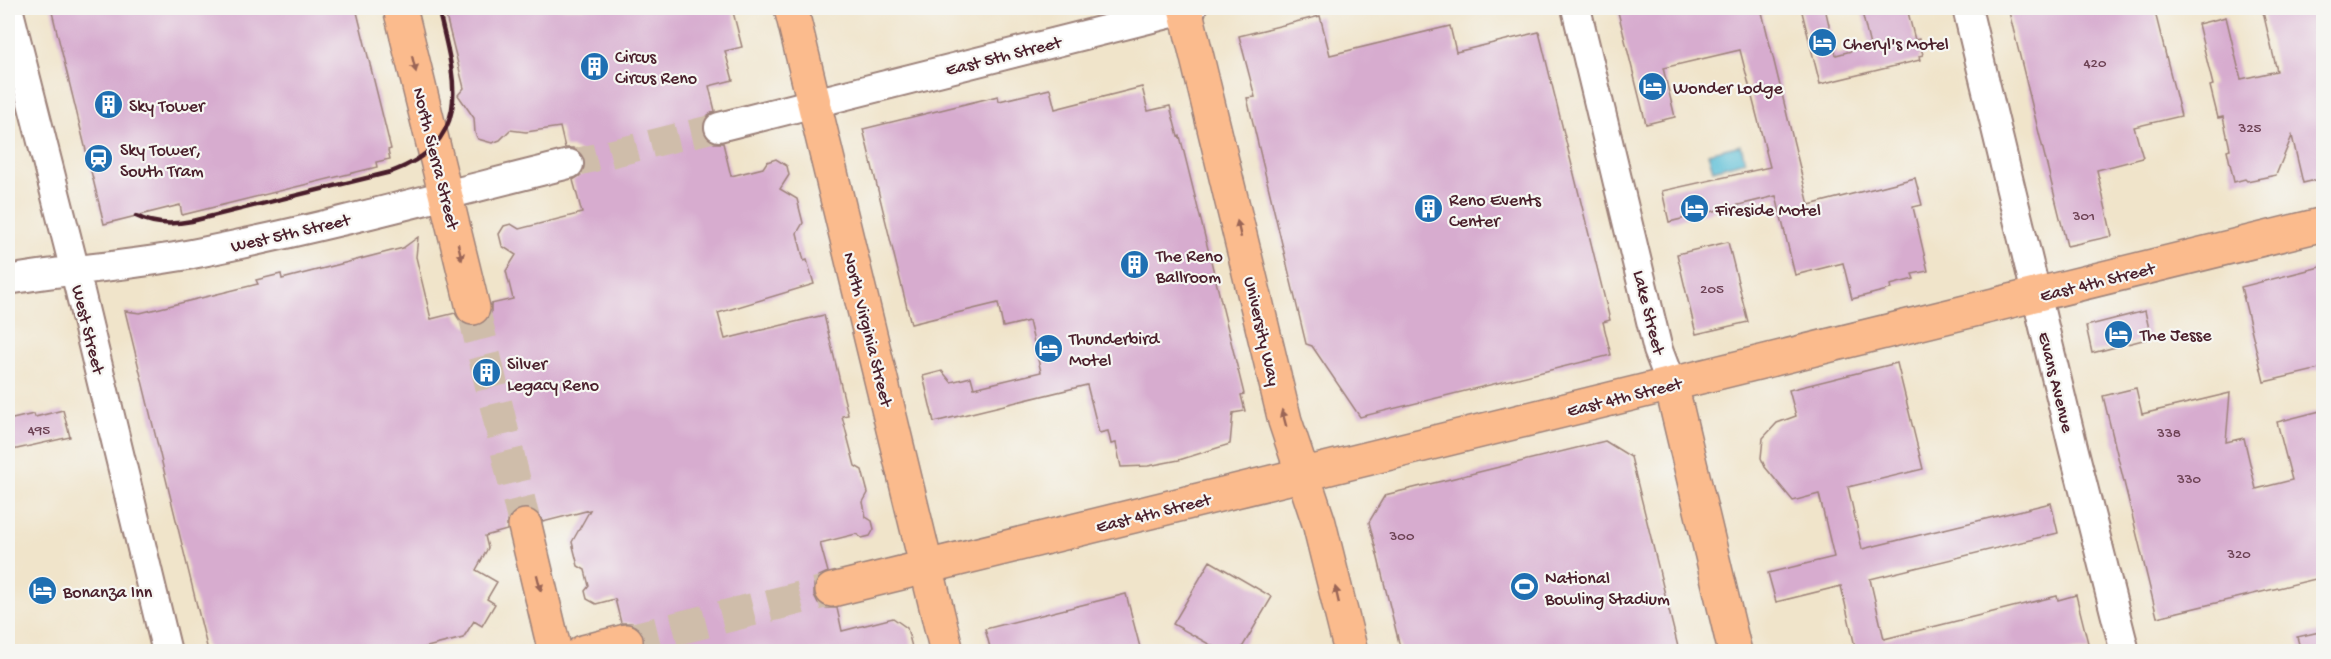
<svg xmlns="http://www.w3.org/2000/svg" width="2331" height="659" font-family="'Gochi Hand',sans-serif">
	<style>
		.water { fill: #58bdd6; stroke: #516e80; stroke-width: 1.5 }
		.building { fill: #d7accf }
		.lines { fill: none; stroke-linecap: round; stroke-linejoin: round }
		.minor-tunnel { stroke: #cfbdaa; stroke-width: 28; stroke-dasharray: 28 14; stroke-linecap: butt }
		.major-tunnel { stroke: #cfbdaa; stroke-width: 33; stroke-dasharray: 33 16; stroke-linecap: butt }
		.minor-casing { stroke: #9d827a; stroke-width: 32 }
		.major-casing { stroke: #9d827a; stroke-width: 36 }
		.minor { stroke: #fff; stroke-width: 28 }
		.major { stroke: #fbbb8d; stroke-width: 33 }
		.rail { stroke: #4a1f2b; stroke-width: 4.5 }
		.oneway { fill: #9a6557 }
		.labels { text-anchor: middle; stroke-width: 4.5; stroke-linejoin: round; paint-order: stroke }
		.number-label { font-size: 15px; fill: #6d4254 }
		.poi-label { font-size: 18px; fill: #4a1f2b; stroke: #f6f6f2; text-anchor: start }
		.street-label { font-size: 18px; fill: #4a1f2b; stroke: #f6f6f2 }
	</style>
	<rect width="100%" height="100%" fill="#f6f6f2"/>
	<filter id="ink" filterUnits="userSpaceOnUse"><feTurbulence type="fractalNoise" baseFrequency=".0167" numOctaves="2"/><feDisplacementMap in="SourceGraphic" scale="12" xChannelSelector="R" yChannelSelector="G"/><feConvolveMatrix kernelMatrix="1 2 1 2 8 2 1 2 1" color-interpolation-filters="sRGB"/></filter>
	<filter id="wash" filterUnits="userSpaceOnUse"><feTurbulence type="fractalNoise" baseFrequency=".008" numOctaves="4" result="noise"/><feDisplacementMap in="SourceGraphic" scale="24" xChannelSelector="R" yChannelSelector="G"/><feGaussianBlur stdDeviation="1.35" result="paint"/><feColorMatrix in="noise" values="0 0 0 0 0 0 0 0 0 0 0 0 0 0 0 0 0 1.4 0 .05"/><feComposite in="paint" operator="in"/></filter>
	<g filter="url(#wash)">
		<rect width="100%" height="100%" fill="#f0e4ca"/>
		<path class="water" d="M1741,145L1745,161L1713,170L1708,153Z"/>
		<g id="blocks">
			<path class="building" d="M51,8H356L391,149L388,150L390,159L376,162L377,167L182,215L180,205L104,224Z
				M444,8H732L742,47L725,51L733,80L709,86L715,111L708,115L703,122V132L708,139L714,143H723L731,176L763,168L767,162L776,159L787,166L789,175L780,189L797,199L803,223L797,233L804,261L807,260L814,284L718,313L725,339L824,315L848,415L842,416L855,466L862,470L868,493L863,502L866,517L872,521L874,529L870,536L862,538L856,534L820,543L828,572L819,576L814,584V595L818,603L826,608H837L842,631L893,618L907,628L913,651H641L644,645V636L640,628L632,623H621L615,599L596,604L587,599L585,591L589,586L585,570L578,566L572,542L590,510L543,522L538,513L531,508H521L512,513L507,521V530L485,536L488,548L476,570L497,582L487,599L495,604L482,626L474,621L463,638L411,651H208L125,311L140,313L258,284L256,280L281,274L282,279L403,248L418,237L416,257L431,319L455,313L460,321L468,326H477L486,321L491,313V304L513,299L506,271L516,255L502,246L499,234L504,226L511,224L519,229L582,213L573,180L581,175L585,168V161L580,152L573,148H565L560,127L526,132L510,130L500,140L492,143L478,139L475,133L474,118L458,95L464,88Z
				M1617,8H1761L1809,205L1915,178L1922,205L1913,207L1928,271L1912,274L1914,279L1890,285L1891,289L1852,299L1843,263L1795,275L1776,196L1669,222L1662,191L1770,167L1740,50L1663,68L1675,117L1646,124Z
				M1801,8H1825L1836,55L1870,46L1861,8H1907L1915,40L1919,39L1923,55L1919,56L1920,60L1820,84Z
				M2008,8H2154L2181,116L2134,127L2143,158L2097,170L2112,236L2067,246Z
				M2262,8H2324V178L2303,183L2292,136L2276,175L2247,181L2245,179L2234,182L2227,150L2230,149L2223,117L2218,118L2210,86L2213,85L2198,24L2226,17L2241,79L2277,71Z
				M1320,16L1330,55L1450,26L1456,52L1539,32L1610,320L1603,322L1611,355L1360,417L1312,346L1306,344L1247,98L1255,97L1239,36Z
				M1142,87L1148,111L1170,106L1178,137L1180,136L1244,394L1241,395L1245,411L1233,413L1230,444L1179,460L1148,466L1121,467L1116,443L1111,444L1108,431L1099,433L1087,385L934,422L923,376L942,371L951,382L971,377L974,388L1041,372L1029,321L1003,327L998,303L911,324L863,129L998,96L999,101L1050,89L1055,109Z
				M1728,242L1748,322L1696,334L1677,254Z
				M2324,266V368L2264,382L2241,287Z
				M2145,311L2151,338L2092,353L2086,326Z
				M1897,363L1923,469L1848,487L1862,549L2051,503L2058,533L1870,579L1884,639L2057,596L2058,600L2076,595L2090,651H1856L1841,586L1776,602L1768,573L1834,557L1819,494L1793,501L1765,467L1761,458L1763,438L1777,423L1796,416L1789,390Z
				M2136,388L2142,414L2230,393L2226,442L2244,438L2256,489L2292,480L2277,422L2324,410V577L2157,617L2103,396Z
				M63,410L70,437L8,451V420L34,414L35,417Z
				M1605,441L1631,457L1679,651H1401L1369,522L1385,495Z
				M1210,561L1272,597L1240,651H1221L1173,624Z
				M1126,594L1141,651H991L985,629Z
				M2324,631V651H2301L2297,637Z"/>
		</g>
	</g>
	<g filter="url(#ink)">
		<use href="#blocks" fill-opacity="0" stroke="#9d827a" stroke-width="1.5"/>
		<g class="lines">
			<path class="minor-tunnel" d="M569,164L719,127"/>
			<path class="major-tunnel" d="M473,308L525,526
				M626,641L832,590"/>
			<defs>
				<path id="minor" d="M8,8L75,271L167,652
					M1576,8L1658,350L1671,384
					M1967,8L2073,447L2125,652
					M719,127L1192,8
					M8,280C69,269 131,266 192,254C319,229 444,195 569,164"/>
				<path id="major" d="M400,8L473,308
					M791,8L947,652
					M1185,8L1285,421L1319,523L1351,652
					M1671,384L1735,652
					M525,526L555,652
					M832,590L2324,224
					M583,652L626,641"/>
			</defs>
			<use href="#minor" class="minor-casing"/>
			<use href="#major" class="major-casing"/>
			<use href="#minor" class="minor"/>
			<use href="#major" class="major"/>
			<path class="rail" d="M136,216C154,225 172,225 192,221L391,172C477,140 454,76 438,8"/>
		</g>
		<defs><path id="oneway-solid" d="M-6-.8H1V-3.2L6.5 0L1 3.2V.8H-6Z" transform="scale(1.5)"/></defs>
		<g class="oneway">
			<use href="#oneway-solid" transform="translate(414 64) rotate(76)"/>
			<use href="#oneway-solid" transform="translate(1239 229) rotate(-103)"/>
			<use href="#oneway-solid" transform="translate(460 252) rotate(76)"/>
			<use href="#oneway-solid" transform="translate(1284 418) rotate(-105)"/>
			<use href="#oneway-solid" transform="translate(539 583) rotate(76)"/>
			<use href="#oneway-solid" transform="translate(1337 595) rotate(-103)"/>
		</g>
	</g>
	<defs>
		<symbol id="hotel-disc" viewBox="-11 -11 22 22"><circle r="9.5" fill="#1f6fb2" stroke="#f6f6f2"/><path d="M-6-4.5h1.5V1H6V5H4.5V3h-9V5H-6ZM-4 0a1.8 1.8 0 1 1 3.6 0ZM.5 0V-2.5h3Q6-2.5 6 0Z" fill="#fff"/></symbol>
		<symbol id="building-disc" viewBox="-11 -11 22 22"><circle r="9.5" fill="#1f6fb2" stroke="#f6f6f2"/><path d="M-4-6H4V6H1V3H-1V6H-4ZM-2.5-4.3h1.7v1.8h-1.7ZM.8-4.3h1.7v1.8H.8ZM-2.5-1h1.7V.8h-1.7ZM.8-1h1.7V.8H.8Z" fill="#fff"/></symbol>
		<symbol id="station-disc" viewBox="-11 -11 22 22"><circle r="9.5" fill="#1f6fb2" stroke="#f6f6f2"/><path d="M-3-6H3Q5-6 5-4V2Q5 4 3 4L4.5 6H3L1.5 4h-3L-3 6H-4.5L-3 4Q-5 4-5 2V-4Q-5-6-3-6ZM-3.5-4v3h7v-3ZM-3.5 1v1.5H-2V1ZM2 1v1.5H3.5V1Z" fill="#fff"/></symbol>
		<symbol id="stadium-disc" viewBox="-11 -11 22 22"><circle r="9.5" fill="#1f6fb2" stroke="#f6f6f2"/><path d="M0-5a6.5 5 0 1 0 0 10a6.5 5 0 1 0 0-10ZM-3.5-1.8h7v3.6h-7Z" fill="#fff"/></symbol>
	</defs>
	<g fill-rule="evenodd">
		<use href="#hotel-disc" x="1806" y="26" width="33" height="33"/>
		<use href="#building-disc" x="578" y="50" width="33" height="33"/>
		<use href="#hotel-disc" x="1636" y="70" width="33" height="33"/>
		<use href="#building-disc" x="92" y="88" width="33" height="33"/>
		<use href="#station-disc" x="82" y="142" width="33" height="33"/>
		<use href="#building-disc" x="1412" y="192" width="33" height="33"/>
		<use href="#hotel-disc" x="1678" y="192" width="33" height="33"/>
		<use href="#building-disc" x="1118" y="248" width="33" height="33"/>
		<use href="#hotel-disc" x="2102" y="318" width="33" height="33"/>
		<use href="#hotel-disc" x="1032" y="332" width="33" height="33"/>
		<use href="#building-disc" x="470" y="356" width="33" height="33"/>
		<use href="#stadium-disc" x="1508" y="570" width="33" height="33"/>
		<use href="#hotel-disc" x="26" y="574" width="33" height="33"/>
	</g>
	<g class="labels">
		<g class="number-label">
			<text x="2095" y="67">420</text>
			<text x="2250" y="132">325</text>
			<text x="2084" y="220">301</text>
			<text x="1712" y="293">205</text>
			<text x="39" y="434">495</text>
			<text x="2169" y="437">338</text>
			<text x="2189" y="483">330</text>
			<text x="1402" y="540">300</text>
			<text x="2239" y="558">320</text>
		</g>
		<g class="poi-label">
			<text x="1843" y="49">Cheryl's Motel</text>
			<text x="615" y="62">Circus<tspan x="615" dy="21">Circus Reno</tspan></text>
			<text x="1673" y="93">Wonder Lodge</text>
			<text x="129" y="111">Sky Tower</text>
			<text x="120" y="155">Sky Tower,<tspan x="120" dy="21">South Tram</tspan></text>
			<text x="1449" y="205">Reno Events<tspan x="1449" dy="21">Center</tspan></text>
			<text x="1715" y="215">Fireside Motel</text>
			<text x="1156" y="261">The Reno<tspan x="1156" dy="21">Ballroom</tspan></text>
			<text x="2140" y="340">The Jesse</text>
			<text x="1069" y="344">Thunderbird<tspan x="1069" dy="21">Motel</tspan></text>
			<text x="507" y="369">Silver<tspan x="507" dy="21">Legacy Reno</tspan></text>
			<text x="1545" y="583">National<tspan x="1545" dy="21">Bowling Stadium</tspan></text>
			<text x="63" y="597">Bonanza Inn</text>
		</g>
		<g class="street-label">
			<text transform="translate(1003 55) rotate(-14)" y="6">East 5th Street</text>
			<text transform="translate(437 158) rotate(76)" y="6">North Sierra Street</text>
			<text transform="translate(290 232) rotate(-13)" y="6">West 5th Street</text>
			<text transform="translate(2097 281) rotate(-14)" y="6">East 4th Street</text>
			<text transform="translate(1650 312) rotate(76)" y="6">Lake Street</text>
			<text transform="translate(89 329) rotate(76)" y="6">West Street</text>
			<text transform="translate(869 329) rotate(76)" y="6">North Virginia Street</text>
			<text transform="translate(1263 331) rotate(77)" y="6">University Way</text>
			<text transform="translate(2057 382) rotate(76)" y="6">Evans Avenue</text>
			<text transform="translate(1624 396) rotate(-14)" y="6">East 4th Street</text>
			<text transform="translate(1153 512) rotate(-14)" y="6">East 4th Street</text>
		</g>
	</g>
	<rect width="2331" height="659" fill="none" stroke="#f6f6f2" stroke-width="30"/>
</svg>
